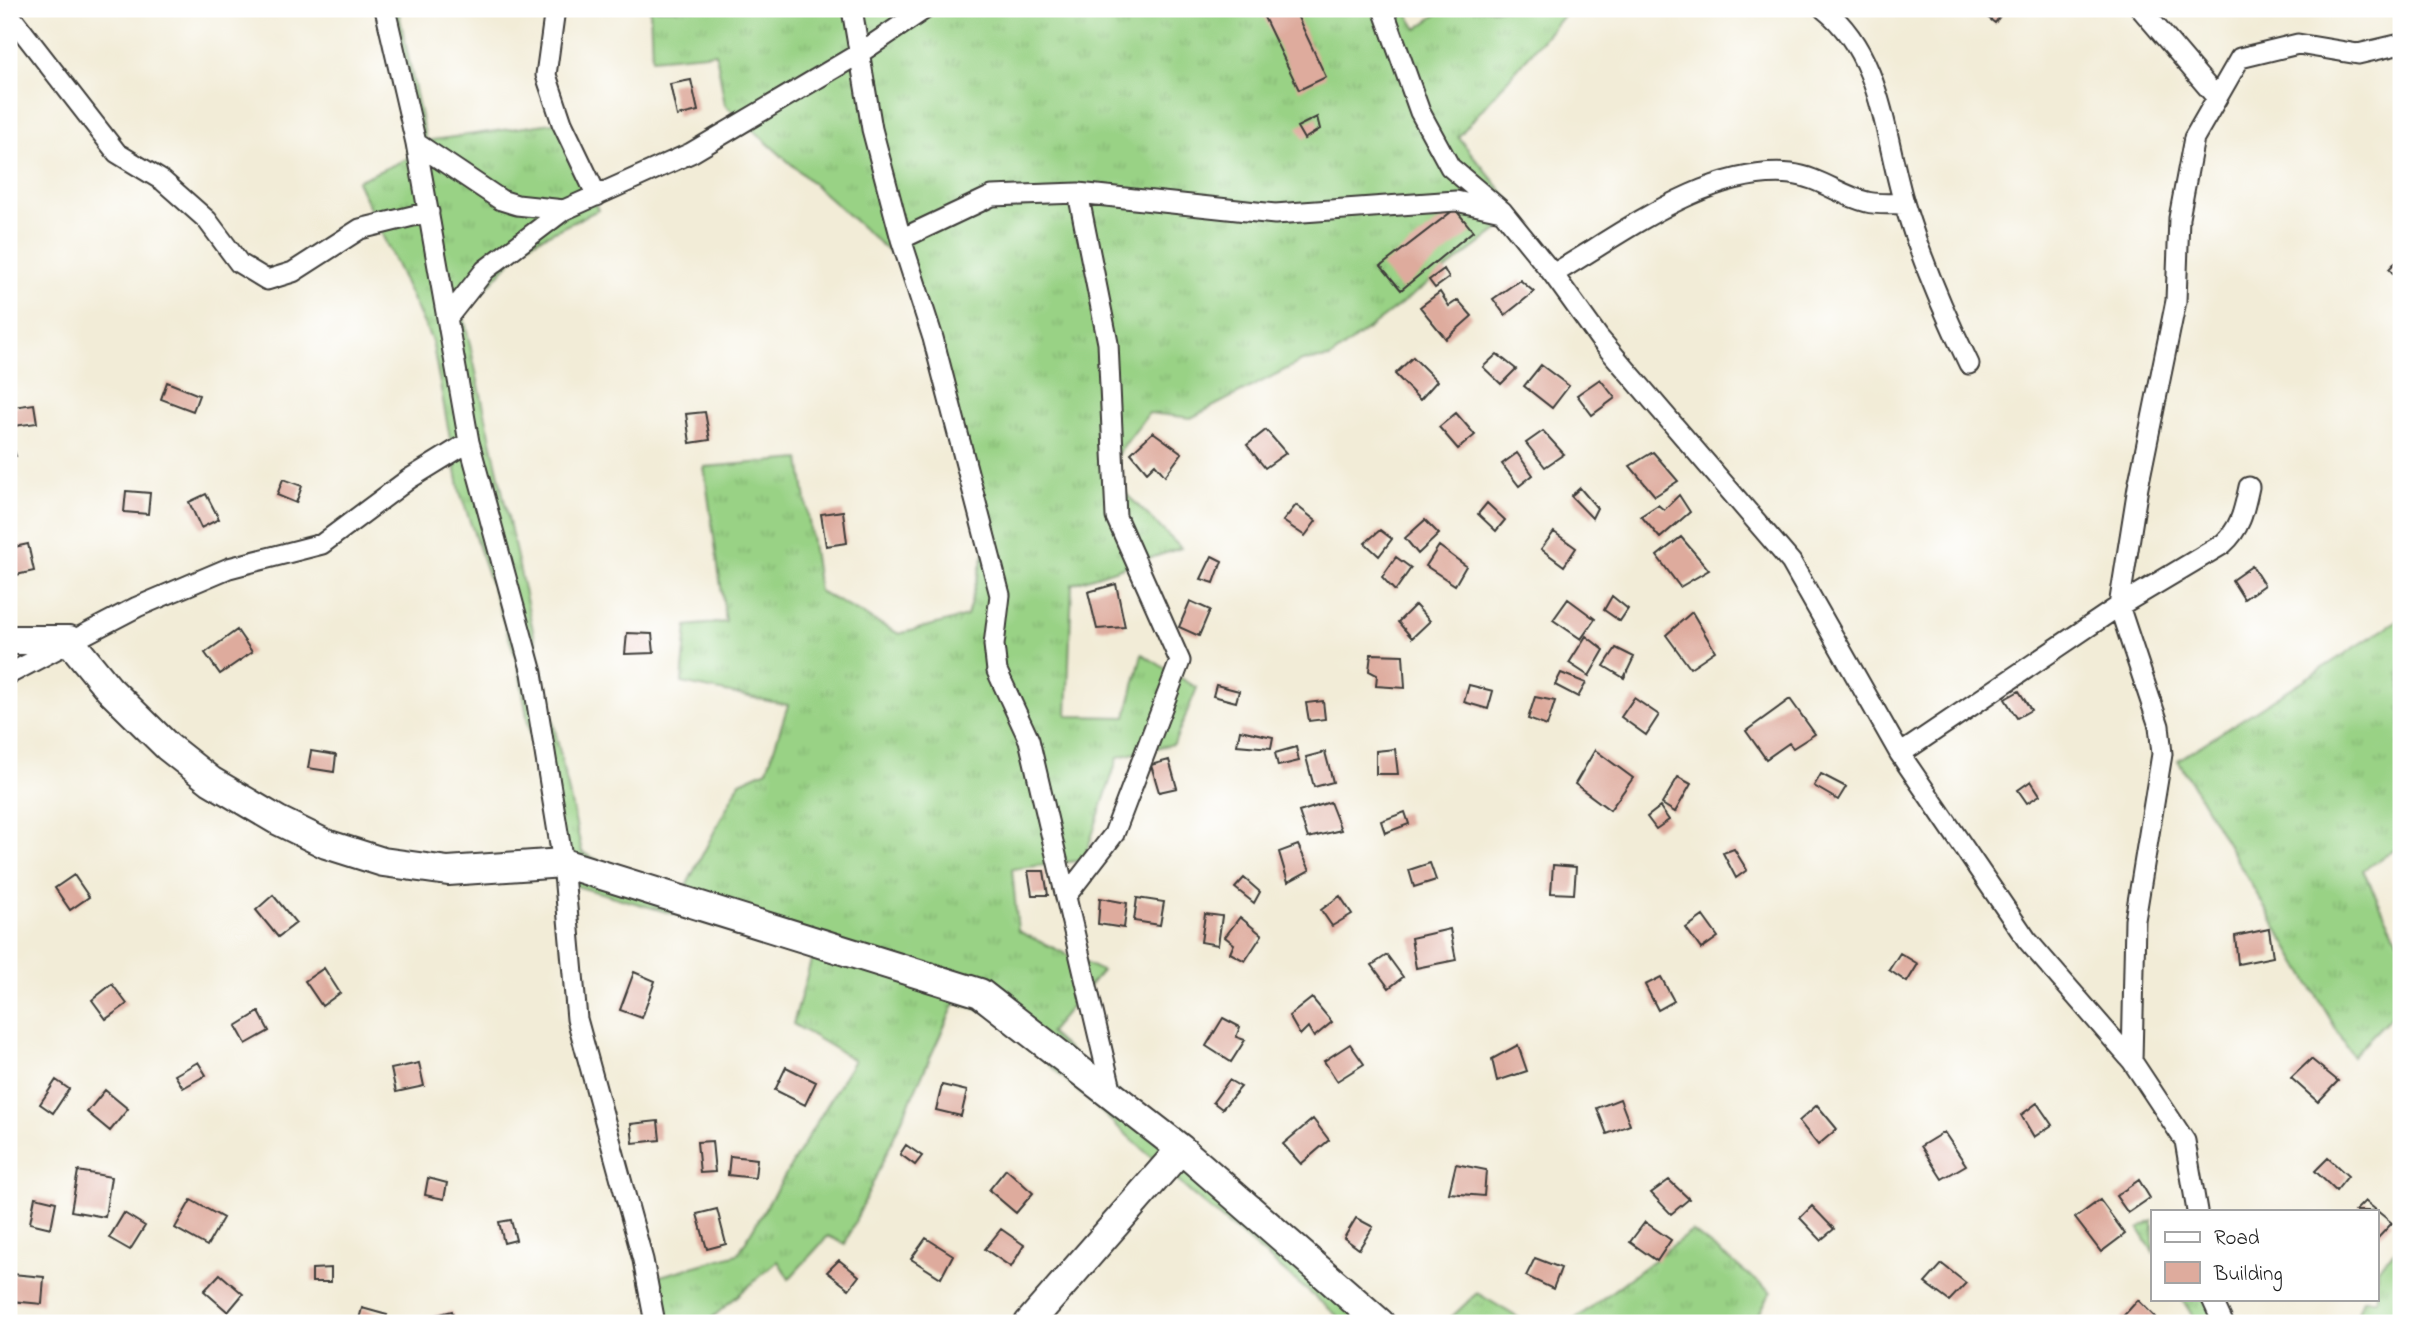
<svg xmlns="http://www.w3.org/2000/svg" width="2410" height="1332" font-family="'Indie Flower',sans-serif">
	<style>
		.grass { fill: url(#grass-tufts); stroke: #5a7750; stroke-width: 2 }
		.building { fill: #deab9d }
		.lines { fill: none; stroke-linecap: round; stroke-linejoin: round }
		.street-casing { stroke: #3c3b38; stroke-width: 23 }
		.secondary-casing { stroke: #3c3b38; stroke-width: 32 }
		.street { stroke: #fff; stroke-width: 19 }
		.secondary { stroke: #fff; stroke-width: 28 }
	</style>
	<defs>
		<pattern id="grass-tufts" width="24" height="20" patternUnits="userSpaceOnUse" patternTransform="scale(1.75)"><rect width="24" height="20" fill="#99d285"/><path d="M3 7l-1-3M5 7V3M7 7l1-3M15 17l-1-3M17 17v-4M19 17l1-3" fill="none" stroke="#83b472"/></pattern>
	</defs>
	<rect width="100%" height="100%" fill="#fff"/>
	<filter id="ink" filterUnits="userSpaceOnUse"><feTurbulence type="fractalNoise" baseFrequency=".0143" numOctaves="2"/><feDisplacementMap in="SourceGraphic" scale="14" xChannelSelector="R" yChannelSelector="G"/><feConvolveMatrix kernelMatrix="1 2 1 2 8 2 1 2 1" color-interpolation-filters="sRGB"/></filter>
	<filter id="wash" filterUnits="userSpaceOnUse"><feTurbulence type="fractalNoise" baseFrequency=".00686" numOctaves="4" result="noise"/><feDisplacementMap in="SourceGraphic" scale="28" xChannelSelector="R" yChannelSelector="G"/><feGaussianBlur stdDeviation="1.57" result="paint"/><feColorMatrix in="noise" values="0 0 0 0 0 0 0 0 0 0 0 0 0 0 0 0 0 1.4 0 .05"/><feComposite in="paint" operator="in"/></filter>
	<g filter="url(#wash)">
		<rect width="100%" height="100%" fill="#f2ecd7"/>
		<path class="grass" d="M376,9H398L426,141L559,122L598,210L526,245L463,313L582,852L634,880L684,890L740,782L767,770L788,705L682,683L687,626L726,622L704,467L800,459L819,591L899,634L967,616L992,524L904,265L725,105L716,53L652,59L650,9H1404L1417,29L1444,9H1569L1458,137L1520,213L1330,358L1302,361L1191,418L1149,413L1104,472L1181,548L1072,584L1067,716L1126,717L1142,654L1197,688L1174,744L1118,757L1084,860L1012,869L1018,931L1102,971L1049,1033L1389,1323H1346L1192,1194L992,1013L955,1003L845,1244L828,1236L789,1279L778,1261L706,1323H667L657,1277L738,1254L854,1060L793,1024L813,954L555,880L518,664L460,492L432,341L357,181L409,158Z
			M2401,618V846L2363,870L2401,947V1006L2352,1056L2178,760Z
			M2153,1221V1252L2139,1229Z
			M1692,1231L1771,1292L1754,1323H1570Z
			M2401,1245V1323H2354L2363,1299H2377V1268Z
			M1477,1293L1527,1323H1445Z
			M2182,1299H2223L2225,1311L2239,1323H2197Z"/>
		<g id="blocks">
			<path class="building" d="M1260,9H1294L1326,77L1299,90Z
				M1977,9H2005L1995,23Z
				M691,80L698,111L677,116L670,84Z
				M1317,117L1320,129L1304,139L1297,127Z
				M1455,209L1473,231L1401,290L1381,266Z
				M2401,256V282L2389,269Z
				M1444,269L1449,278L1435,288L1429,280Z
				M1520,280L1534,292L1505,315L1493,299Z
				M1440,292L1449,306L1458,300L1472,316L1446,339L1420,307Z
				M1497,354L1516,369L1501,384L1483,367Z
				M1413,357L1437,381L1420,400L1395,374Z
				M1541,365L1569,386L1552,408L1524,386Z
				M1600,379L1615,398L1592,415L1577,395Z
				M167,382L199,395L193,411L161,399Z
				M34,404L37,423L14,426L12,407Z
				M705,412L710,440L690,443L686,414Z
				M1456,413L1475,435L1458,449L1439,427Z
				M1266,430L1286,453L1265,468L1247,445Z
				M1543,431L1564,454L1545,467L1526,443Z
				M1153,432L1182,453L1165,476L1155,464L1147,472L1131,453Z
				M9,436L16,456L9,458Z
				M1653,452L1678,481L1655,496L1630,466Z
				M1517,453L1533,475L1519,486L1502,464Z
				M283,479L302,486L296,503L277,495Z
				M1580,488L1597,508L1592,518L1571,496Z
				M126,491L150,493L148,514L124,512Z
				M206,494L219,519L201,528L189,502Z
				M1679,495L1690,512L1660,538L1641,516L1658,505L1664,510Z
				M1487,503L1505,520L1496,531L1478,514Z
				M1296,505L1316,521L1305,536L1283,521Z
				M843,511L847,543L826,546L821,514Z
				M1425,520L1439,534L1418,554L1405,538Z
				M1380,530L1392,539L1379,556L1365,543Z
				M1554,532L1576,548L1564,566L1541,549Z
				M1681,537L1709,570L1680,587L1657,556Z
				M28,544L34,571L16,575L10,548Z
				M1439,546L1466,566L1455,585L1426,566Z
				M1212,556L1222,561L1214,583L1201,579Z
				M1396,557L1411,568L1395,591L1382,577Z
				M2252,566L2264,585L2244,599L2232,580Z
				M1116,584L1125,627L1097,629L1088,592Z
				M1612,596L1628,609L1620,621L1604,610Z
				M1568,599L1595,619L1581,639L1553,620Z
				M1190,601L1210,610L1199,636L1179,627Z
				M1415,605L1430,621L1412,638L1398,622Z
				M1692,612L1715,651L1690,668L1666,635Z
				M237,630L252,652L220,674L205,653Z
				M627,633L652,634L654,653L625,654Z
				M1586,636L1604,650L1589,676L1569,663Z
				M1616,648L1634,657L1624,678L1604,666Z
				M1371,654L1403,655L1405,688L1376,686L1377,675L1369,671Z
				M1561,673L1586,683L1578,697L1555,685Z
				M1216,685L1239,691L1236,702L1213,696Z
				M1469,685L1493,691L1488,709L1464,702Z
				M2019,691L2031,710L2017,718L2005,699Z
				M1535,697L1555,701L1547,726L1528,719Z
				M1634,698L1659,715L1646,735L1621,717Z
				M1790,699L1815,734L1793,748L1789,743L1766,759L1746,731Z
				M1323,701L1325,719L1309,721L1306,703Z
				M1240,730L1273,737L1271,748L1237,745Z
				M1296,747L1299,761L1278,766L1275,753Z
				M1395,749L1398,774H1376V751Z
				M1595,750L1633,778L1610,810L1575,784Z
				M311,751L336,755L334,772L308,768Z
				M1325,752L1333,782L1314,787L1306,757Z
				M1169,760L1177,788L1159,792L1151,765Z
				M1821,774L1846,787L1838,800L1814,786Z
				M1678,777L1691,784L1675,812L1662,804Z
				M2031,781L2040,795L2027,803L2018,790Z
				M1330,802L1341,830L1308,838L1299,812Z
				M1660,807L1669,820L1656,829L1647,817Z
				M1405,812L1409,824L1385,833L1381,821Z
				M1298,845L1310,870L1288,882L1279,852Z
				M1734,849L1747,870L1736,878L1723,853Z
				M1430,863L1436,880L1414,887L1409,870Z
				M1553,865L1576,867L1574,894L1551,893Z
				M1028,871H1044L1048,895H1032Z
				M74,875L89,897L70,910L55,888Z
				M1244,878L1260,892L1254,903L1235,888Z
				M273,895L296,923L278,937L256,910Z
				M1340,896L1352,914L1332,926L1321,910Z
				M1100,898L1127,903L1124,928L1098,924Z
				M1137,898L1164,902L1160,925L1134,921Z
				M1205,914L1222,916L1218,945L1201,942Z
				M1703,916L1718,937L1701,949L1686,928Z
				M1240,917L1262,935L1245,961L1230,953L1234,944L1225,937Z
				M1450,929L1456,960L1416,968L1411,938Z
				M2269,929L2273,957L2238,964L2235,936Z
				M1900,953L1918,964L1907,982L1889,970Z
				M1387,955L1403,977L1389,988L1372,965Z
				M324,968L340,993L322,1006L305,981Z
				M634,972L655,981L642,1018L620,1010Z
				M1661,977L1674,1001L1658,1010L1645,985Z
				M112,984L127,1004L106,1019L92,1000Z
				M1312,998L1332,1022L1314,1037L1308,1027L1300,1035L1289,1016Z
				M259,1012L269,1031L246,1044L236,1026Z
				M1223,1018L1240,1027L1236,1037L1245,1040L1231,1062L1206,1046Z
				M1350,1044L1364,1064L1337,1081L1324,1061Z
				M1518,1045L1527,1071L1497,1081L1492,1059Z
				M2311,1059L2338,1081L2318,1102L2291,1078Z
				M198,1062L206,1075L183,1088L175,1075Z
				M419,1063L424,1086L396,1092L391,1069Z
				M786,1067L816,1082L805,1105L775,1090Z
				M56,1080L69,1089L53,1113L40,1104Z
				M1229,1080L1241,1087L1222,1109L1213,1102Z
				M942,1085L967,1091L961,1116L936,1110Z
				M105,1090L128,1109L110,1131L87,1112Z
				M1620,1099L1630,1125L1607,1134L1597,1108Z
				M2037,1103L2052,1125L2034,1137L2021,1115Z
				M1817,1105L1837,1129L1818,1145L1799,1121Z
				M1313,1119L1329,1140L1301,1164L1283,1144Z
				M658,1121L660,1140L633,1143L631,1124Z
				M1944,1132L1966,1165L1942,1179L1921,1146Z
				M712,1141L715,1172L700,1173L697,1142Z
				M906,1145L922,1156L915,1165L900,1154Z
				M730,1156L757,1159L755,1178L728,1175Z
				M2328,1158L2348,1176L2336,1191L2315,1171Z
				M1456,1164L1486,1170L1484,1196L1449,1193Z
				M1006,1169L1033,1193L1016,1213L989,1190Z
				M78,1171L111,1177L105,1217L71,1211Z
				M428,1178L447,1183L444,1199L425,1195Z
				M1669,1180L1689,1199L1671,1214L1651,1193Z
				M2139,1180L2150,1198L2128,1213L2116,1196Z
				M35,1197L56,1202L51,1228L30,1223Z
				M191,1200L223,1218L207,1246L175,1228Z
				M2100,1200L2125,1234L2101,1252L2075,1218Z
				M2365,1201L2392,1223L2377,1239V1211H2355Z
				M1812,1206L1834,1229L1821,1240L1800,1218Z
				M717,1209L726,1244L707,1249L697,1214Z
				M124,1213L145,1226L130,1250L109,1238Z
				M1356,1218L1373,1227L1359,1249L1344,1238Z
				M511,1220L516,1240L504,1243L499,1222Z
				M1645,1222L1671,1240L1657,1261L1630,1242Z
				M1001,1229L1024,1245L1011,1267L985,1249Z
				M926,1238L953,1255L941,1278L911,1259Z
				M1535,1258L1561,1268L1553,1289L1526,1276Z
				M839,1260L859,1276L849,1289L827,1272Z
				M1942,1264L1966,1283L1949,1301L1925,1283Z
				M331,1268V1282H312V1269Z
				M12,1274L44,1277L42,1304L11,1301Z
				M220,1274L243,1294L228,1312L204,1291Z
				M2138,1300L2155,1317L2149,1323H2117Z
				M362,1308L387,1315L384,1323H358Z
				M452,1311L455,1323H431L429,1317Z"/>
		</g>
	</g>
	<g filter="url(#ink)">
		<use href="#blocks" fill-opacity="0" stroke="#3c3b38" stroke-width="2"/>
		<g class="lines">
			<defs>
				<path id="street" d="M385,9L416,143L469,442L532,673L563,863L577,1019L643,1260L655,1323
					M555,9L546,75L562,123L597,196
					M852,9L872,129L901,239L933,338L1000,595L994,645L997,671L1029,740L1112,1093
					M1383,9L1420,112L1450,167L1502,211L1553,274L1599,338L1791,562L1900,754L2027,940L2132,1061L2185,1141L2197,1211
					M1824,9C1883,56 1884,138 1905,206C1922,262 1943,311 1969,364
					M2141,9L2217,98
					M9,14L117,153L163,181L207,220L239,263L267,280L293,272L360,229L429,212
					M416,143L501,200L517,205L564,210
					M901,239L992,196L1078,193L1275,214L1456,201L1497,210
					M1553,274C1622,234 1708,166 1791,174C1819,177 1841,196 1867,202C1878,205 1892,203 1904,204
					M448,317L485,270L564,210L691,153L860,53L925,9
					M9,674L137,607L229,568L322,544L409,479L469,442
					M1900,754L2119,606L2223,544C2241,528 2244,510 2249,487
					M1066,896L1114,834L1180,661L1116,517L1108,343L1078,193
					M2132,1061L2135,920L2162,754L2159,726L2119,606L2138,487L2176,301L2179,218L2194,138L2240,58L2298,44L2358,54L2401,44
					M2212,1299L2223,1323"/>
				<path id="secondary" d="M9,640H69L109,689L168,747L211,781L277,820L326,844L383,862L448,871L563,863L980,993L1181,1149L1380,1323
					M1029,1323L1181,1149"/>
			</defs>
			<use href="#street" class="street-casing"/>
			<use href="#secondary" class="secondary-casing"/>
			<use href="#street" class="street"/>
			<use href="#secondary" class="secondary"/>
		</g>
	</g>
	<rect width="2410" height="1332" fill="none" stroke="#fff" stroke-width="35"/>
	<rect x="2151" y="1210" width="228" height="91" fill="#ffffff" stroke="#a4a4a4" stroke-width="2"/>
	<rect x="2165" y="1232" width="35" height="10" fill="#ffffff" stroke="#a4a4a4" stroke-width="2"/>
	<text x="2214" y="1244" font-size="21" fill="#1c1c1c">Road</text>
	<rect x="2165" y="1262" width="35" height="21" fill="#deab9d" stroke="#a4a4a4" stroke-width="2"/>
	<text x="2214" y="1280" font-size="21" fill="#1c1c1c">Building</text>
</svg>
